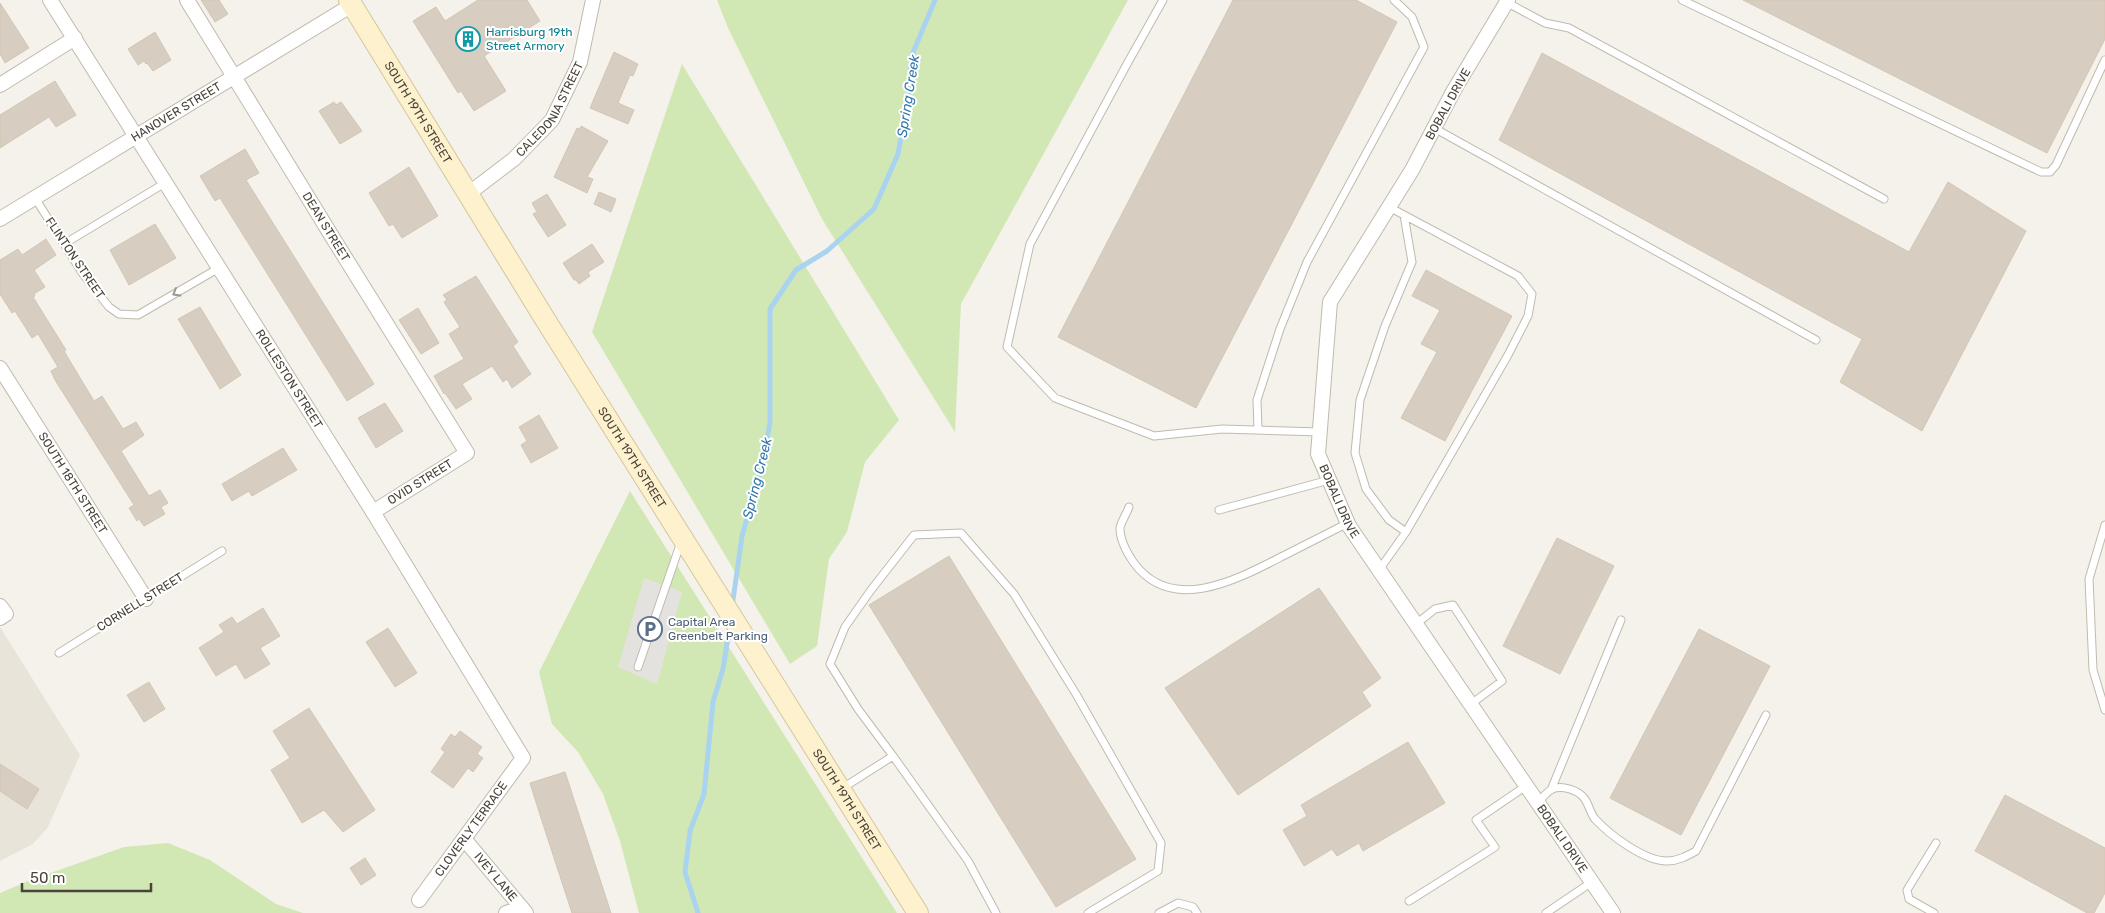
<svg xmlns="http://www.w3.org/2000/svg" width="2105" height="913" font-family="Rubik,sans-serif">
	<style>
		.residential { fill: #e9e4d9 }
		.green { fill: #d1e8b5 }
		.parking { fill: #e4e2df }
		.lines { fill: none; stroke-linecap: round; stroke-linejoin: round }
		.stream { stroke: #aad3f0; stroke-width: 5 }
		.building { fill: #d7cec1; stroke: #d2c6b4 }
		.lane-casing { stroke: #c1baae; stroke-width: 9 }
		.street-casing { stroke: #c1baae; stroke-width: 16 }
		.secondary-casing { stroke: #d4c69c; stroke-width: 22 }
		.lane { stroke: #fff; stroke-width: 7 }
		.street { stroke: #fff; stroke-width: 14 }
		.secondary { stroke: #fdf2cd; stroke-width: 20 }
		.oneway { stroke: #9b9892 }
		.labels { text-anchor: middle; stroke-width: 4; stroke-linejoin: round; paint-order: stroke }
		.culture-label { font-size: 12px; fill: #0d838f; stroke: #fff; text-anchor: start }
		.street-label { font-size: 12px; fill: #4a4339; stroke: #fff }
		.service-label { font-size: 12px; fill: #4e5e75; stroke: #fff; text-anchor: start }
		.water-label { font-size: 14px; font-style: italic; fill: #3178ad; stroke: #fff }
	</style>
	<rect width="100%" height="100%" fill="#f5f2eb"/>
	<path class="residential" d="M0,627L80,755L48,827L33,844L0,861Z"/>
	<path class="green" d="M717,0H1128L961,304L955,432L822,219L728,28Z
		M682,64L899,420L865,462L847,532L829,559L817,646L790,664L592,332Z
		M630,491L897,913H639L620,841L603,794L578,752L552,724L539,672Z
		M168,843L210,860L276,904L303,913H0V893L28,881L124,847Z"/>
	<path class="parking" d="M644,578L682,592L657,684L618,667Z"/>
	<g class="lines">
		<path class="stream" d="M732,607L742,536L761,470L770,423V309L796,270L827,251L874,209L898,154L908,98L912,55L935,0
			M698,913L685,872L690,831L704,794L713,702L723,669L730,625"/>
	</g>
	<path class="building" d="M201,0H219L228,14L215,22Z
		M478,0H527L540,21L484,56L506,91L474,111L461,91L458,93L413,21L436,7L445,21Z
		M1233,0H1356L1397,22L1196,408L1058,337Z
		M1743,0H2105V39L2047,153Z
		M0,3L29,48L5,63L0,54Z
		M155,32L171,60L153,71L147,63L146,64L144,61L138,65L128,49Z
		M614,52L638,64L633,76L630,75L618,103L634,110L628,124L590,108Z
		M1542,53L1909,252L1948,182L2026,231L1922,431L1840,382L1862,339L1499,140Z
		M55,81L76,115L56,127L49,117L0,148V115Z
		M334,102L336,105L341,102L362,131L340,144L319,111Z
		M581,126L608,141L587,177L593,179L587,193L554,177L577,128L580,129Z
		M245,149L259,173L246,180L374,384L347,401L220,198L215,201L200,176Z
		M409,167L438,216L402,238L393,224L389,226L369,193Z
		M599,192L616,199L611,212L594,204Z
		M547,194L566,225L548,237L533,214L537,212L532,203Z
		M155,224L176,258L129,285L110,250Z
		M46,239L56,255L34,270L45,287L34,294L35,296L33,297L66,350L64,351L94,401L102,396L123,429L136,422L144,435L121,451L149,496L160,490L168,503L161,507L165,514L144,526L139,519L137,521L129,508L134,505L55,380L51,371L58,367L38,334L32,338L15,311L12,313L0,294V260L18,249L22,255Z
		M592,244L604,262L588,272L590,276L579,284L576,280H574L563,263Z
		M1426,270L1512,316L1445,441L1401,418L1437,352L1421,344L1440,310L1412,296Z
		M476,276L518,342L513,346L531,374L512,388L507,379L503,382L492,366L462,384L472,399L456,409L445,393L444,394L434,376L464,359L449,334L460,327L444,302L447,300L443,295Z
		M200,307L241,375L220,389L178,319Z
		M418,308L439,343L421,354L399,320Z
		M385,403L403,431L376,448L358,418Z
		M539,415L558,448L531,463L521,445L527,441L519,427Z
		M283,448L297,470L252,496L249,491L232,501L222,484Z
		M1557,538L1614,566L1560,674L1503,646Z
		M949,556L1136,859L1056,907L869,605Z
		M1319,588L1381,678L1362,692L1371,706L1238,795L1165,688Z
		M263,608L280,636L260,648L270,664L245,679L236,664L216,676L199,648L224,632L219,625L232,617L237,624Z
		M388,628L417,673L395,687L366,642Z
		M1699,629L1770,666L1681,835L1610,798Z
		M149,682L165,709L144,722L127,695Z
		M309,708L375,810L343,832L324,810L302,823L271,770L290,758L273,731Z
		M460,731L482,747L477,754L483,758L473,772L468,768L453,788L431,772L445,752L441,749L451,734L455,737Z
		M1408,742L1445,803L1363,851L1359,843L1337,856L1332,849L1304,866L1283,830L1307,816L1301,805Z
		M0,764L39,789L27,809L0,791Z
		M565,772L594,861L611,913H572L541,818L530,783Z
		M2005,795L2105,848V893L2094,913H2087L1975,851Z
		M365,858L376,875L361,885L350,868Z"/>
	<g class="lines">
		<defs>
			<path id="lane" d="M1163,0L1127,64L1030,244L1007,347L1055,398L1154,436L1222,429L1320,432
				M1682,0L2041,172H2050L2056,165L2105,60
				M1506,2L1545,23L1569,28L1884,199
				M1434,128L1816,340
				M35,198L83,274L109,307L119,314L138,315L219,268
				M1404,215L1412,262L1385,326L1360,400L1355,453L1366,489L1389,520L1406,532
				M64,244L165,183
				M1258,430L1257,400L1280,329L1307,262L1424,47L1412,17L1394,0
				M1129,507C1127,513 1121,522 1120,528C1120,541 1127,553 1134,563C1172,615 1238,579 1283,556C1305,545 1326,534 1348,523
				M1219,510L1329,480
				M2105,525L2089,579L2093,670L2105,710
				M1379,570L1406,532L1508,355L1528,316L1532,294L1518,276L1389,207
				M1416,624L1435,609L1453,605L1502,681L1471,704
				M59,653L222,551
				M638,667L681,542
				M893,756L858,709L830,664L845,627L871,590L914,535L961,533L1014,594L1076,694L1161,843L1158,871L1088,913
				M841,789L893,756L968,861L996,913
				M1551,790L1621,620
				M1538,802C1542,798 1547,792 1552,789C1562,785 1578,790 1584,798C1589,804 1590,813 1595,819C1610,835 1644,861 1667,861C1678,861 1687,856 1696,851L1766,715
				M1409,901L1495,847L1476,820L1526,786
				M1159,913L1178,903L1193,907L1197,913
				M1546,913L1592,882
				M1934,913L1909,899L1907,890L1936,843"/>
			<g id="street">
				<path id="s1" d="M50,0L373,512L523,758L419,900"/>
				<path id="s2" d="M187,0L336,243L467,453L373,512"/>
				<path id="s3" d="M1508,0L1454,90L1412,170L1330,302L1318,454L1349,526L1613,913"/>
				<path d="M0,85L75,38"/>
				<path id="s4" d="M468,194L514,159L552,120L580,62L593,0"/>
				<path id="s5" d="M0,219L352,5"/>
				<path id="s6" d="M0,368L146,599"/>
				<path d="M0,606L6,614L0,618"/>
				<path id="s7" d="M465,840L526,913"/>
				<path d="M506,913L522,908"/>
			</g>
			<g id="secondary">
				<path id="s8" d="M349,0L543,316L918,913"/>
			</g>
		</defs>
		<use href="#lane" class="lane-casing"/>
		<use href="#street" class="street-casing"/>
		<use href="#secondary" class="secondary-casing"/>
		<use href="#lane" class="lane"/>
		<use href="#street" class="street"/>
		<use href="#secondary" class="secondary"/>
	</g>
	<defs><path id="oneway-chevron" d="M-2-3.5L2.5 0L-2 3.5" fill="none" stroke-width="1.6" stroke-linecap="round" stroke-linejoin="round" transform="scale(1.25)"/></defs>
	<use class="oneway" href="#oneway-chevron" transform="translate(176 293) rotate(150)"/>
	<defs>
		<symbol id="building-ring" viewBox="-11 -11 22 22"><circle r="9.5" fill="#fff" stroke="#0f9aa8" stroke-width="1.5"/><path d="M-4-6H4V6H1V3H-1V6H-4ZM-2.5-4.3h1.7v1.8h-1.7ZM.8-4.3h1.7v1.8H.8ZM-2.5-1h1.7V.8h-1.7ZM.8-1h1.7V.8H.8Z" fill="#0f9aa8"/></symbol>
		<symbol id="parking-ring" viewBox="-11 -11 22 22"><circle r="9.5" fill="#fff" stroke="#5c6f8a" stroke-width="1.5"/><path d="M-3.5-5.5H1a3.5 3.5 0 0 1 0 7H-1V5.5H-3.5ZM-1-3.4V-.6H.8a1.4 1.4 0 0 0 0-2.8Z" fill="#5c6f8a"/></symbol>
	</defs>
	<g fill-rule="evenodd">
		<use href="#building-ring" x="454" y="25" width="28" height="28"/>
		<use href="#parking-ring" x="636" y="615" width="28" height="28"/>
	</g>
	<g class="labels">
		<g class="culture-label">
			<text x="486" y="36">Harrisburg 19th<tspan x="486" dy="14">Street Armory</tspan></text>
		</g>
		<g class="street-label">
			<text transform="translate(1448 104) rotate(-61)" y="4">BOBALI DRIVE</text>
			<text dy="4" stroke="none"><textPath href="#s4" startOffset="120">CALEDONIA STREET</textPath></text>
			<text dy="4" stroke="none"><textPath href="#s5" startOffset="206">HANOVER STREET</textPath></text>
			<text dy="4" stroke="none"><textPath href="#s8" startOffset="132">SOUTH 19TH STREET</textPath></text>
			<text dy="4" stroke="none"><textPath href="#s2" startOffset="266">DEAN STREET</textPath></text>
			<text transform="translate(75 258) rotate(56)" y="4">FLINTON STREET</text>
			<text dy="4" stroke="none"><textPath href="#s1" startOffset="448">ROLLESTON STREET</textPath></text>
			<text dy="4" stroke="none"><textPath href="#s8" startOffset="538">SOUTH 19TH STREET</textPath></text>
			<text transform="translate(420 482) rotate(-32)" y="4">OVID STREET</text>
			<text dy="4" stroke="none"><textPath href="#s6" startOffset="136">SOUTH 18TH STREET</textPath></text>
			<text dy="4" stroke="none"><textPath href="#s3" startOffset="555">BOBALI DRIVE</textPath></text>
			<text transform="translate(140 602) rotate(-32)" y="4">CORNELL STREET</text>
			<text dy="4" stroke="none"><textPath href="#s8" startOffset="942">SOUTH 19TH STREET</textPath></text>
			<text transform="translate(471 829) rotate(-54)" y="4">CLOVERLY TERRACE</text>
			<text dy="4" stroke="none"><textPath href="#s3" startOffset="960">BOBALI DRIVE</textPath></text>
			<text dy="4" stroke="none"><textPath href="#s7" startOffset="48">IVEY LANE</textPath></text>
		</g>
		<g class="service-label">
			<text x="668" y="626">Capital Area<tspan x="668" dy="14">Greenbelt Parking</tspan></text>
		</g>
		<g class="water-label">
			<text transform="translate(908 96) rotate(-81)" y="5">Spring Creek</text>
			<text transform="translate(757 478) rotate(-76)" y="5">Spring Creek</text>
		</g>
	</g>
	<path d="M22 883v8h129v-8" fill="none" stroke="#4a4339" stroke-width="2.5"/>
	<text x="30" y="883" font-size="15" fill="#4a4339" stroke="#ffffff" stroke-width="4" paint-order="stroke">50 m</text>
</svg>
